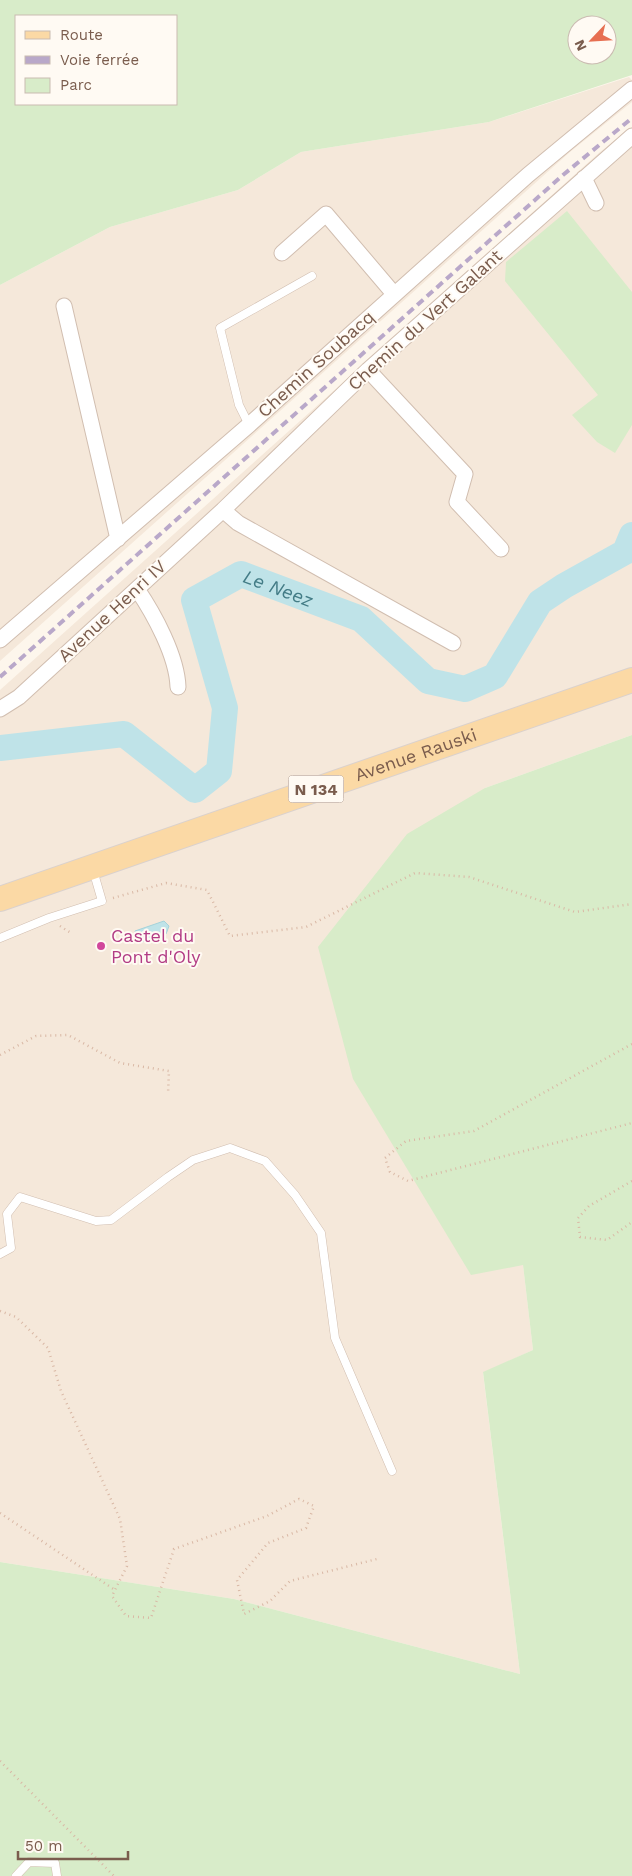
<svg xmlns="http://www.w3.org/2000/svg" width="632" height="1876" font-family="'Work Sans',sans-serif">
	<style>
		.residential { fill: #f5e8da }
		.green { fill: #d8ecc9; fill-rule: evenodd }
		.water { fill: #bfe3e8; stroke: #a5d3da }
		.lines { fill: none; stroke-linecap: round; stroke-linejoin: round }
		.river { stroke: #bfe3e8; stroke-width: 26 }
		.service-casing { stroke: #d1beb0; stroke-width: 9 }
		.minor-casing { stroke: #d1beb0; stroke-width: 17 }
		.primary-casing { stroke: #dad1cd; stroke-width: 26 }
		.path { stroke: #d9b8a5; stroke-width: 2.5; stroke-dasharray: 1 4; stroke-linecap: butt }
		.service { stroke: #fff; stroke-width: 8 }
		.minor { stroke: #fff; stroke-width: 15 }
		.primary { stroke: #fbd9a5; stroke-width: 24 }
		.rail { stroke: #b9a8c9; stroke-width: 4; stroke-dasharray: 8 5; stroke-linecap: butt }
		.hotel-dot { fill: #d1479c; stroke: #fffaf3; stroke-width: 2 }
		.labels { text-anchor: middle; stroke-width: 4; stroke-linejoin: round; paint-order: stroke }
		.shield { fill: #fffaf3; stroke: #a28b7f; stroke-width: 1 }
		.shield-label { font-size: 16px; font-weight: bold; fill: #7a5c4d }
		.street-label { font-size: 18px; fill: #7a5c4d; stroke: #fffaf3 }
		.hotel-label { font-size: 18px; fill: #b23c85; stroke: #fffaf3; text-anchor: start }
		.water-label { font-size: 19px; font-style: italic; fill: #437c86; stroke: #fffaf3 }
	</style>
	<rect width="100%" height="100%" fill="#fdf6ec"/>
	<path class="residential" d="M629,77L632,80V102L570,152L0,661V285L110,227L238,190L301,152L489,122Z
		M632,127V735L485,788L523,1265L533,1350L483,1373L520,1674L234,1599L0,1562V690L600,152Z"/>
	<path class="green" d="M0,0H632V75L489,122L301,152L238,190L110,227L0,285ZM176,16V104H16V16ZM577,25H607V55H577Z
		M567,211L632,292V425L615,453L597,442L572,415L598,395L505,281L506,262Z
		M632,735V1876H0V1562L234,1599L520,1674L483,1372L533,1350L523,1265L471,1275L353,1079L318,947L407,834L485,788Z"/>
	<path class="water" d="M164,921L169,926L166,934L139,943L135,931Z"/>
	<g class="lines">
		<path class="river" id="s1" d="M0,748L124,734L195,790L219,771L225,708L194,600L241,574L361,619L428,681L465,689L495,676L540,602L564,586L625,552L632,535"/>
		<defs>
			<path id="service" d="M249,425L239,405L220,328L312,276
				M0,938L49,918L102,901L93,870
				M0,1254L11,1248L7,1214L20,1197L96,1221L111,1220L168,1177L193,1160L230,1148L265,1161L295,1195L321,1233L335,1338L392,1471
				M16,1876L29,1862L55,1863L57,1876"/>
			<path id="minor" d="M584,178L596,203
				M282,253L326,214L394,294
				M64,306L118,539
				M368,370L465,474L457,502L501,549
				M223,510L238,523L453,643
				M137,589C154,614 177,656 178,687
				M0,640L249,425L528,175L632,89
				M0,709L19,697L223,510L368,370L632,136"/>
			<g id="primary">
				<path id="s2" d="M0,899L632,680"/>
			</g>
		</defs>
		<use href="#service" class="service-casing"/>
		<use href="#minor" class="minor-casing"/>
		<use href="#primary" class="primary-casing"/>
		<path class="path" d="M113,898L166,883L207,890L230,936L306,927L415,873L469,877L575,912L632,904
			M60,926L71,933
			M632,1044L474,1131L406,1141L385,1158L390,1172L408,1181L632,1123
			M0,1055L36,1036L68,1035L120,1063L169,1071L168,1094
			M632,1181L589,1206L578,1218L580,1237L607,1240L632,1222
			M0,1311L16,1317L48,1348L61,1391L120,1519L127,1566L112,1596L126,1616L151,1618L174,1549L267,1516L299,1499L314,1506L306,1528L268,1543L237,1580L244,1614L270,1601L290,1581L377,1559
			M0,1513L115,1590
			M0,1761L114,1876"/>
		<use href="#service" class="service"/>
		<use href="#minor" class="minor"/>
		<use href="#primary" class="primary"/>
		<path class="rail" d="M0,677L563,175L632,118"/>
	</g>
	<circle class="hotel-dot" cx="101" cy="946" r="5"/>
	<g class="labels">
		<rect class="shield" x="288.5" y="775.5" width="55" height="27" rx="4"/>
		<g class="shield-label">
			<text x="316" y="795">N 134</text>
		</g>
		<g class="street-label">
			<text transform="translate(425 320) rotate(-42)" y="6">Chemin du Vert Galant</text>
			<text transform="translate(316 364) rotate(-42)" y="6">Chemin Soubacq</text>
			<text transform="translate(112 611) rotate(-43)" y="6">Avenue Henri IV</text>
			<text dy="6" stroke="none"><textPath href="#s2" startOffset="440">Avenue Rauski</textPath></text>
		</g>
		<g class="hotel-label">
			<text x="111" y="942">Castel du<tspan x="111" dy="21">Pont d'Oly</tspan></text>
		</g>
		<g class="water-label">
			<text dy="7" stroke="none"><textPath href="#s1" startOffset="515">Le Neez</textPath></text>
		</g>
	</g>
	<rect x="15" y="15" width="162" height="90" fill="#fffaf3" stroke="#cabbb1"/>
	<rect x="25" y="31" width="25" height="8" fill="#fbd9a5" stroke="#cabbb1"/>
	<text x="60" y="40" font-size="15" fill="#7a5c4d">Route</text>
	<rect x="25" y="56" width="25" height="8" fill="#b9a8c9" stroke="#cabbb1"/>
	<text x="60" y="65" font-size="15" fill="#7a5c4d">Voie ferrée</text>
	<rect x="25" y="78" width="25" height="15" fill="#d8ecc9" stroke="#cabbb1"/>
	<text x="60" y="90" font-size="15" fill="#7a5c4d">Parc</text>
	<g transform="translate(592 40) rotate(245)"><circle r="24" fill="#fffaf3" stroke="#cabbb1"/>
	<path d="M0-4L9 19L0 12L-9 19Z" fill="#e76f51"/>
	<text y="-8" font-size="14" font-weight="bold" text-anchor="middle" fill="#7a5c4d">N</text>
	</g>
	<path d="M18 1851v8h110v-8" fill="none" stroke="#7a5c4d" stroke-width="2.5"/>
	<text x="25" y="1851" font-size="15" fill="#7a5c4d" stroke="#fffaf3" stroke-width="4" paint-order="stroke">50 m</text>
</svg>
